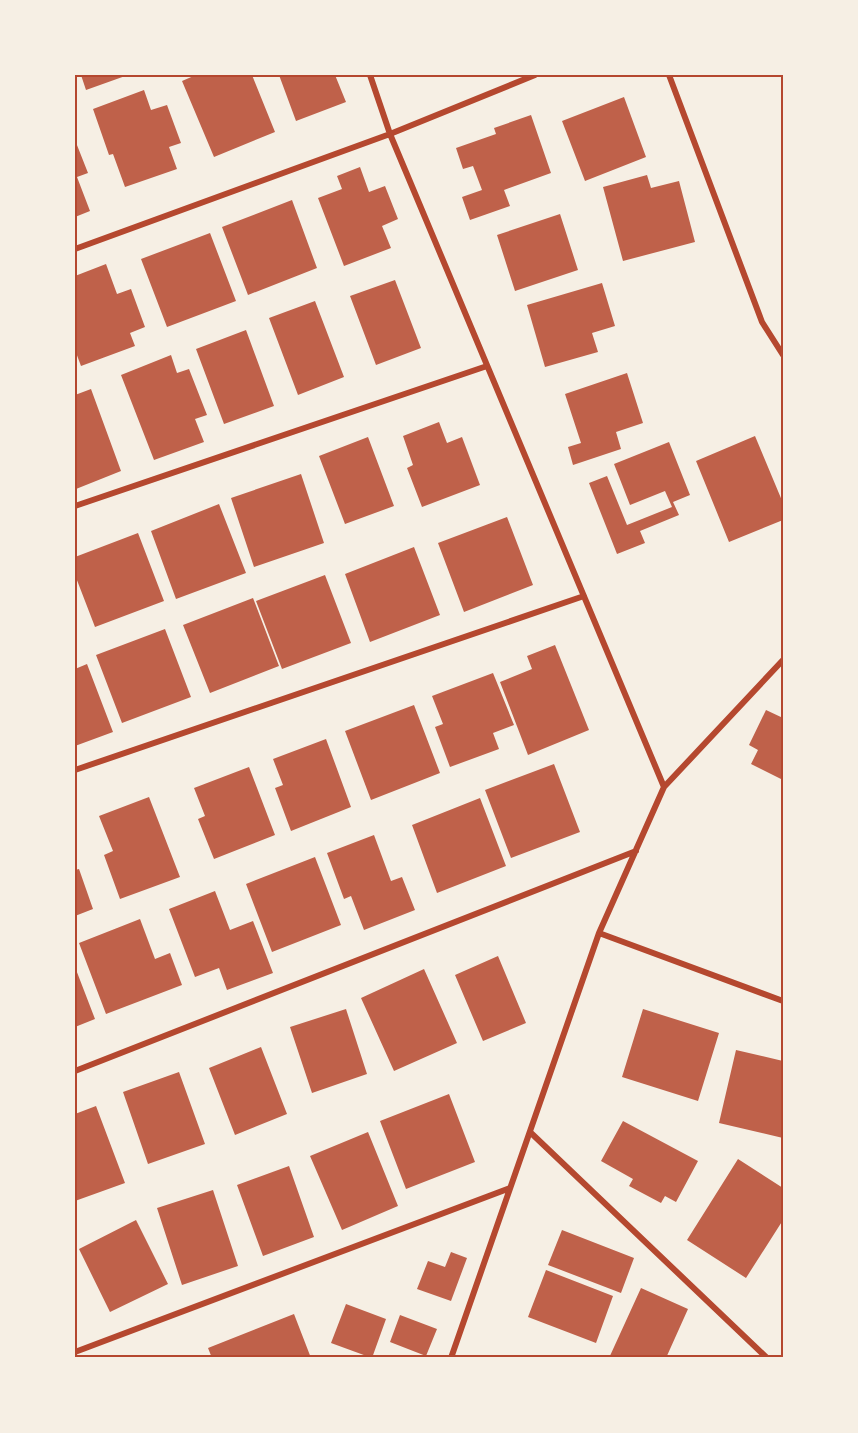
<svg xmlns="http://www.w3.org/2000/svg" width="858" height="1433" font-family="'DejaVu Sans',sans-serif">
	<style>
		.building { fill: #bf614a }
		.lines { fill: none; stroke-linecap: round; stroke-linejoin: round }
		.minor { stroke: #b5482f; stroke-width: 6 }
		.neatline { fill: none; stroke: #b5482f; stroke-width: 2 }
	</style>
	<rect width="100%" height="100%" fill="#f6efe4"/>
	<path class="building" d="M81,75H128L86,90Z
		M196,75H252L275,132L214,157L182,81Z
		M279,75H335L346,102L296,121Z
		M144,90L151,110L167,105L181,143L169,147L177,169L125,187L113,154L109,155L93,109Z
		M624,97L646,157L585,181L562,121Z
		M531,115L551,173L504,190L510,206L470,220L462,197L482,190L473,166L463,169L456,148L496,134L494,128Z
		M75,140L88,173L77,177L90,211L75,217Z
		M360,167L369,192L385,186L398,219L382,226L391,248L344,266L318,198L342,189L337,176Z
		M647,175L651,188L679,181L695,242L623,261L603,187Z
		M292,200L317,268L248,295L222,227Z
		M560,214L578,270L515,291L497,235Z
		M210,233L236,301L167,327L141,259Z
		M106,264L117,294L131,289L145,327L130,333L135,346L81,366L75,350V276Z
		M395,280L421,348L376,365L350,296Z
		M602,283L615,326L592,333L598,352L545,367L527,305Z
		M315,301L344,377L298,395L269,318Z
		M246,330L274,406L224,424L196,349Z
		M171,355L177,373L189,369L207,415L195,419L204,442L154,460L121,375Z
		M627,373L643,423L616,432L621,449L573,465L568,447L581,443L565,394Z
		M91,389L121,471L76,489L75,395Z
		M439,422L447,443L462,437L480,485L422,507L407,468L413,465L403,436Z
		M755,436L783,503V520L729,542L696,461Z
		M368,437L394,506L345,524L319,456Z
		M669,442L690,495L673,502L679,515L640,531L645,543L617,554L589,483L607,476L627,525L672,507L665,491L630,505L614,464Z
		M301,474L324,543L254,567L231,498Z
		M219,504L246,573L176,599L151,531Z
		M507,517L533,585L464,612L438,543Z
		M138,533L164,601L95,627L75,575V557Z
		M414,547L440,615L370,642L345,574Z
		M325,575L351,643L282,669L256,601Z
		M253,598L279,666L210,693L183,625Z
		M165,629L191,697L122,723L96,655Z
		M555,645L589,730L528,755L500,682L532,669L527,656Z
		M87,664L113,732L75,746V669Z
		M493,673L514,725L493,733L499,749L450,767L435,727L443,724L432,696Z
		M414,705L440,773L371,800L345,731Z
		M766,710L783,718V780L751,764L758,750L749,745Z
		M326,739L351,807L291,831L275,788L283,785L273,759Z
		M554,764L580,832L511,858L485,790Z
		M249,767L275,835L214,859L198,819L205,816L194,788Z
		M149,797L180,877L120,899L104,855L113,851L99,816Z
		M480,798L506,866L437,893L412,825Z
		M374,835L391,881L402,877L415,910L364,930L351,896L344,899L327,853Z
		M315,857L341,925L272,952L246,884Z
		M79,869L93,909L75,916V870Z
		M215,891L230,930L253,921L273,973L227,990L219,968L195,977L169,909Z
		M140,919L155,959L170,953L182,985L106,1014L79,943Z
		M498,956L526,1023L483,1041L455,975Z
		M75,967L95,1019L75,1027Z
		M424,969L457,1043L394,1071L361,998Z
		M346,1009L367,1074L312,1093L290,1027Z
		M643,1009L719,1033L698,1101L622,1077Z
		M261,1047L287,1114L235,1135L209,1068Z
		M736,1050L783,1061V1138L719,1123Z
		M179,1072L205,1144L148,1164L123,1092Z
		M449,1094L475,1162L406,1189L380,1121Z
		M96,1106L125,1183L75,1201V1114Z
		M623,1121L698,1161L676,1202L665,1196L661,1203L629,1186L633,1179L601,1161Z
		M368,1132L398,1206L342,1230L310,1156Z
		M738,1159L783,1188V1220L746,1278L687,1240Z
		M289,1166L314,1237L263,1256L237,1185Z
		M213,1190L238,1266L182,1285L157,1208Z
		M136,1220L168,1284L110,1312L79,1249Z
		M562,1230L634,1258L621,1293L548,1265Z
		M451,1252L467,1258L451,1301L417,1289L428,1261L445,1267Z
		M546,1270L613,1296L596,1343L528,1317Z
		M641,1288L688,1309L666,1358H609Z
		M346,1304L386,1319L372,1358L331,1343Z
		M294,1314L311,1358H212L208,1348Z
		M400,1315L437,1329L426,1356L390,1342Z"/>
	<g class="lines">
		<path class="minor" d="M370,75L390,134L411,184L664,787
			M669,75L762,322L783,355
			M75,249L390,134L535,75
			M75,506L487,366
			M75,770L584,596
			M599,933L783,1001
			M75,1071L636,851
			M530,1132L767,1358
			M75,1352L510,1188
			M451,1358L599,933L664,787L783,660"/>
	</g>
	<rect width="858" height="1433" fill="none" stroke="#f6efe4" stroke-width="153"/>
	<rect x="76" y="76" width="706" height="1280" class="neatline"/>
</svg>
